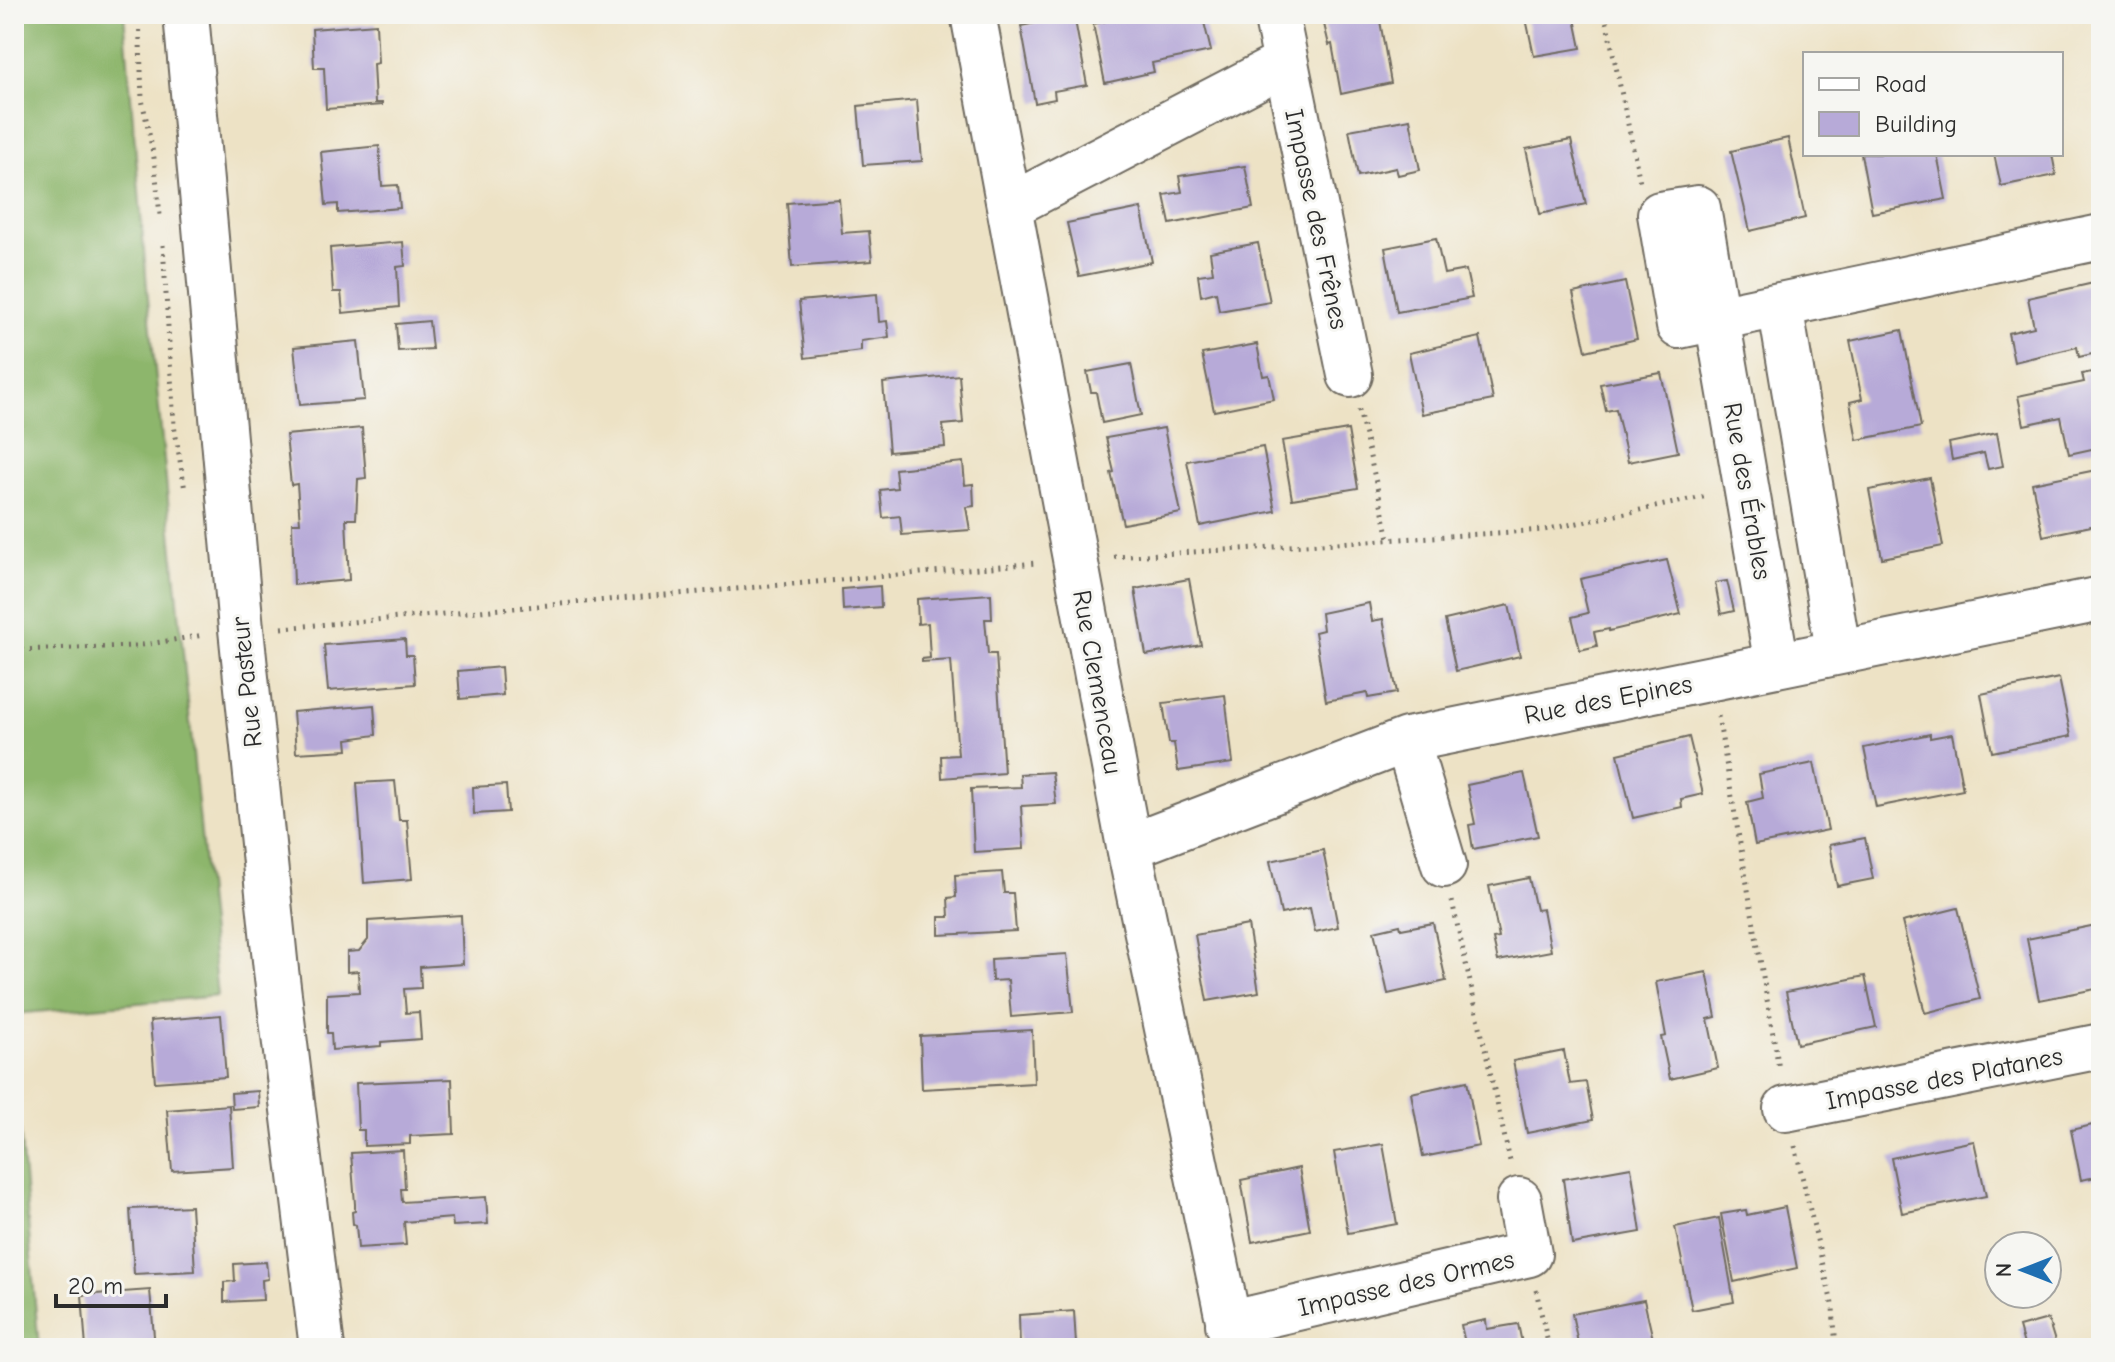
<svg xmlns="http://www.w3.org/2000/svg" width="2115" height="1362" font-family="'Comic Neue',sans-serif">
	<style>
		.forest { fill: #8db66c; stroke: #5c704c; stroke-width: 2 }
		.building { fill: #b7aad8 }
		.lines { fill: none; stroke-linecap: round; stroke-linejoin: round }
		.minor-casing { stroke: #6f6b61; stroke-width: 48 }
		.path { stroke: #6f6b61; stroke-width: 5; stroke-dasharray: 2 6; stroke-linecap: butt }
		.minor { stroke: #fff; stroke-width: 44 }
		.labels { text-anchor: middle; stroke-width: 6; stroke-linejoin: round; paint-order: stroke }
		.street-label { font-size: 26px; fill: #2b2b2b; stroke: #f6f6f2 }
	</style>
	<rect width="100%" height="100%" fill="#f6f6f2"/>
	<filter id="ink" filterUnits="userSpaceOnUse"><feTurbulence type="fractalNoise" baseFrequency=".0125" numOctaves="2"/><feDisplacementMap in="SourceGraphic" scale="16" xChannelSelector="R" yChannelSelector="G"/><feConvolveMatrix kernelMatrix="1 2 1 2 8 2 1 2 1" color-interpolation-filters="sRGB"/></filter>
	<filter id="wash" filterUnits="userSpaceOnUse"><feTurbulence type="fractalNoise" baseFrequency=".006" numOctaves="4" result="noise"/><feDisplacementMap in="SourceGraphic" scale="32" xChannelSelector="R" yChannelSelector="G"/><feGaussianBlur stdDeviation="1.8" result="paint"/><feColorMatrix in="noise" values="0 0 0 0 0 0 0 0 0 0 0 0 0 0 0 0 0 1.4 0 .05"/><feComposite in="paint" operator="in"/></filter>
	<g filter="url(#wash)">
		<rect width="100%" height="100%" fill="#ede2c5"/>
		<path class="forest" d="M14,14H124L148,298L217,996L14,1014Z
			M14,1061L39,1348H14Z"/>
		<g id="blocks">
			<path class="building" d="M1137,14H1202L1211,51L1152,63L1154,72L1105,83L1093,24Z
				M1374,14H1384L1385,20L1380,21L1391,83L1341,94L1332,44L1329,45L1324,24Z
				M1525,14H1574L1581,48L1534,56Z
				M1074,15L1087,85L1054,91L1055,99L1035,103L1021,26Z
				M376,24L378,63L373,64L375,103H382V105L326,109L324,68H314L312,29Z
				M917,100L922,161L863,165L858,106Z
				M1410,119L1420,170L1398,175L1396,168L1358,176L1349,130Z
				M1788,138L1805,218L1750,231L1731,151Z
				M1571,140L1586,204L1540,214L1526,149Z
				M379,146L382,186L398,185L400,208L338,213V204L326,205L321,152Z
				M1861,154H1937L1946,199L1872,213Z
				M1994,154H2052L2056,175L2001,186Z
				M1245,166L1253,208L1170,224L1164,195L1182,192L1179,176Z
				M839,199L842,233L869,231L872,261L792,267L787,203Z
				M1141,208L1152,262L1079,276L1067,223Z
				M1436,238L1444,274L1466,270L1472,298L1397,312L1385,248Z
				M403,242L405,266L397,267L399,307L343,313L341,292H333L330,248Z
				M1258,243L1270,302L1219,311L1216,292L1201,296L1198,275L1213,273L1210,252Z
				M1625,282L1637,339L1586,351L1573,293Z
				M2098,282L2101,295V352L2079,357L2077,347L2014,362L2008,333L2034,327L2028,298Z
				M877,294L879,322L887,321L889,337L861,341V351L805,358L799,301Z
				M429,321L432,349L398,351L396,324Z
				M1902,330L1921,427L1857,440L1850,402L1862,399L1850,341Z
				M1480,337L1493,400L1422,414L1409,353Z
				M358,341L364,400L300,405L294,347Z
				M1257,344L1263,376L1269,375L1274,399L1214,411L1202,354Z
				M1131,364L1141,415L1102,423L1096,392H1091L1087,372Z
				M2101,370V447L2069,454L2061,417L2024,425L2018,396L2084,382L2082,374Z
				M1661,373L1678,452L1628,462L1616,409L1606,411L1600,384Z
				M959,375L963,423L943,425L945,447L889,452L883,383Z
				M362,428L366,478L358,479L356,519H346L349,580L294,585L292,523H300L297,484L291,485L286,435Z
				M1164,428L1181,513L1123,524L1111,473L1114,472L1106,438Z
				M1348,430L1358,488L1292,499L1282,441Z
				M1997,433L2003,466L1988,469L1984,453L1952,460L1949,443Z
				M1263,447L1275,511L1200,526L1187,461Z
				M963,462L965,485L973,484L974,506L966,507L970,530L902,535L900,516L883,518L880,490L897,488L895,469Z
				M2101,469V540L2096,525L2043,536L2032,483Z
				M1930,478L1943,546L1882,558L1869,490Z
				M1667,560L1681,614L1609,631V629L1594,632L1597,646L1580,650L1572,617L1588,613L1580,579Z
				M1189,579L1201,645L1146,655L1135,589Z
				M1727,581L1734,611L1721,614L1715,583Z
				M880,586L881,607L843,610L842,589Z
				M991,594L992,619H985L988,654H996L1004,773L942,778L941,756L958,755L951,660L922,662V659L930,658L928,623L918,624L917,599Z
				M1369,603L1372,621L1383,619L1397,693L1368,698L1367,693L1326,701L1315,632L1323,630L1321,613Z
				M1509,605L1520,656L1456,671L1445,620Z
				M405,639L406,655H413L415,684L328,691L324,645Z
				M501,667L503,695L460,699L458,671Z
				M2059,678L2071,736L1992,752L1981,694Z
				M1225,695L1233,763L1178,771L1174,743H1169L1163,703Z
				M374,705L376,735L347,739L348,750L296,753L293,712Z
				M1930,734V738L1952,734L1963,790L1876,807L1864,748Z
				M1689,737L1703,794L1681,799L1682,807L1633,818L1618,754Z
				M1814,763L1828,830L1755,845L1747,802L1763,798L1759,774Z
				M1052,772L1056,804L1021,806L1024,849L974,852L971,789L1021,787L1020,774Z
				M1524,773L1538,836L1473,849L1469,825L1475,824L1467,785Z
				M395,781L399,820H407L412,879L364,883L357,783Z
				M506,785L508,812L474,814L473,787Z
				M1865,838L1873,879L1837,886L1829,845Z
				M1323,850L1338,927L1315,932L1310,908L1281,914L1270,861Z
				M1002,872L1004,893H1013L1016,931L939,935V917H949L948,898L956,897L955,875Z
				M1529,878L1536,910L1543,909L1551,951L1498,961L1493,939L1499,938L1489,886Z
				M1958,908L1980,999L1925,1013L1902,922Z
				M461,915L463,964L420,967L421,988L404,989L406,1013L419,1012L421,1039L381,1042V1046L332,1050L331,1033H327V994L359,992L358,971L347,972V952L359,951L368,940V921Z
				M1433,923L1446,981L1388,994L1374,931L1400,925L1401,929Z
				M2101,924V988L2039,1000L2027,939Z
				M1248,925L1259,992L1207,1001L1195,935Z
				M1067,954L1073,1012L1011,1017L1008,980L992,981L991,959Z
				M1707,972L1716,1017L1708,1019L1718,1068L1670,1079L1661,1037L1666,1036L1656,982Z
				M1865,976L1876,1027L1797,1044L1786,992Z
				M221,1015L226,1077L155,1082L150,1021Z
				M1032,1030L1034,1083L922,1089L920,1036Z
				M1564,1051L1570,1084L1586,1082L1593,1120L1527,1133L1513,1061Z
				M452,1079L454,1134L410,1136V1144L364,1146V1130H358L356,1083Z
				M1467,1081L1479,1146L1423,1157L1411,1093Z
				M258,1091L259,1107L232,1109L231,1093Z
				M229,1105L233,1167L172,1171L167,1110Z
				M2101,1123V1176L2081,1180L2071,1130Z
				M1974,1141L1986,1196L1902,1213L1891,1158Z
				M1383,1144L1397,1224L1348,1233L1334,1152Z
				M403,1150L405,1189H401L402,1202L486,1197L488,1224L453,1226L452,1218L404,1222L406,1245L358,1248L356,1225L353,1224L352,1212L355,1211V1204L351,1153Z
				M1631,1167L1641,1232L1572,1244L1563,1179Z
				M1299,1168L1310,1230L1252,1242L1241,1180Z
				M191,1206L195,1271L134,1274L130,1209Z
				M1785,1207L1797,1268L1734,1282L1721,1214L1746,1210L1747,1215Z
				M1719,1218L1734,1302L1692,1310L1675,1227Z
				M266,1262L268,1279L262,1280L263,1300L224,1302V1282L235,1281L234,1264Z
				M150,1290L155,1348H86L82,1295Z
				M1644,1300L1655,1348H1579L1572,1314Z
				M2101,1305V1347H2099L2093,1307Z
				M1074,1311L1076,1344H1083V1348H1020L1019,1315Z
				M2048,1319L2057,1348H2017L2024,1345L2019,1327Z
				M1486,1320L1487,1329L1518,1324L1523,1348H1466L1461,1325Z"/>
		</g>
	</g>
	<g filter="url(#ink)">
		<use href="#blocks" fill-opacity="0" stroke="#6f6b61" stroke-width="2"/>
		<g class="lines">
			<defs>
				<path id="minor" d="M186,14L241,629L276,970L322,1348
					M973,14L1129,847L1234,1348
					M1276,14L1350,375
					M1010,206L1285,63
					M1780,305L1838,650
					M1777,665L1698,208L1660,214L1679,326C1820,297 1960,267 2101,237
					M1407,740L1444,865
					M1129,847L1407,740L2101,599
					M1786,1109L2101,1046
					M1228,1324L1529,1254L1519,1200"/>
			</defs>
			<use href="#minor" class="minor-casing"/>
			<path class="path" d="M139,14L142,99L154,158L160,215
				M1605,14L1640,182
				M163,245L174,425L185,490
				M1359,410L1389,538
				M1114,557L1544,530L1708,496
				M282,628L1037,563
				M14,650L136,646L204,635
				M1718,716L1779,1069
				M1452,901L1510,1161
				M1795,1146L1833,1308L1836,1348
				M1536,1290L1549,1348"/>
			<use href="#minor" class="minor"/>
		</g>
	</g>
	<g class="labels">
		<g class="street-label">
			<text transform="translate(1317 219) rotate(78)" y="9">Impasse des Frênes</text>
			<text transform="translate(1748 491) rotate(80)" y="9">Rue des Érables</text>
			<text transform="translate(246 682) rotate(-96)" y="9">Rue Pasteur</text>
			<text transform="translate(1098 682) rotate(80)" y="9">Rue Clemenceau</text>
			<text transform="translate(1608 699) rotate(-11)" y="9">Rue des Epines</text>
			<text transform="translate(1944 1078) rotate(-11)" y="9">Impasse des Platanes</text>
			<text transform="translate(1406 1283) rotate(-13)" y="9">Impasse des Ormes</text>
		</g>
	</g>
	<rect width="2115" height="1362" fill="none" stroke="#f6f6f2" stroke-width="48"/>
	<rect x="1803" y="52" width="260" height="104" fill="#f6f6f2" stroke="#a5a5a2" stroke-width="2"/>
	<rect x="1819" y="78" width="40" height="12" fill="#ffffff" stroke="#a5a5a2" stroke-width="2"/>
	<text x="1875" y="92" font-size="24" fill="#2b2b2b">Road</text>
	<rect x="1819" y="112" width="40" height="24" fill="#b7aad8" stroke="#a5a5a2" stroke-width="2"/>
	<text x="1875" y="132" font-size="24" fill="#2b2b2b">Building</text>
	<g transform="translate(2023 1270) rotate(270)"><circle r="38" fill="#f6f6f2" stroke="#a5a5a2" stroke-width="2"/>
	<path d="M0-6L14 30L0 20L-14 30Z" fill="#1f6fb2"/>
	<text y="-12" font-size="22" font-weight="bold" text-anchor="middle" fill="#2b2b2b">N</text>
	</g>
	<path d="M56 1294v12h110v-12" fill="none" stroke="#2b2b2b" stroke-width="4"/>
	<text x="68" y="1294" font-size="24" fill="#2b2b2b" stroke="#f6f6f2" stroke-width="6" paint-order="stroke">20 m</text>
</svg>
